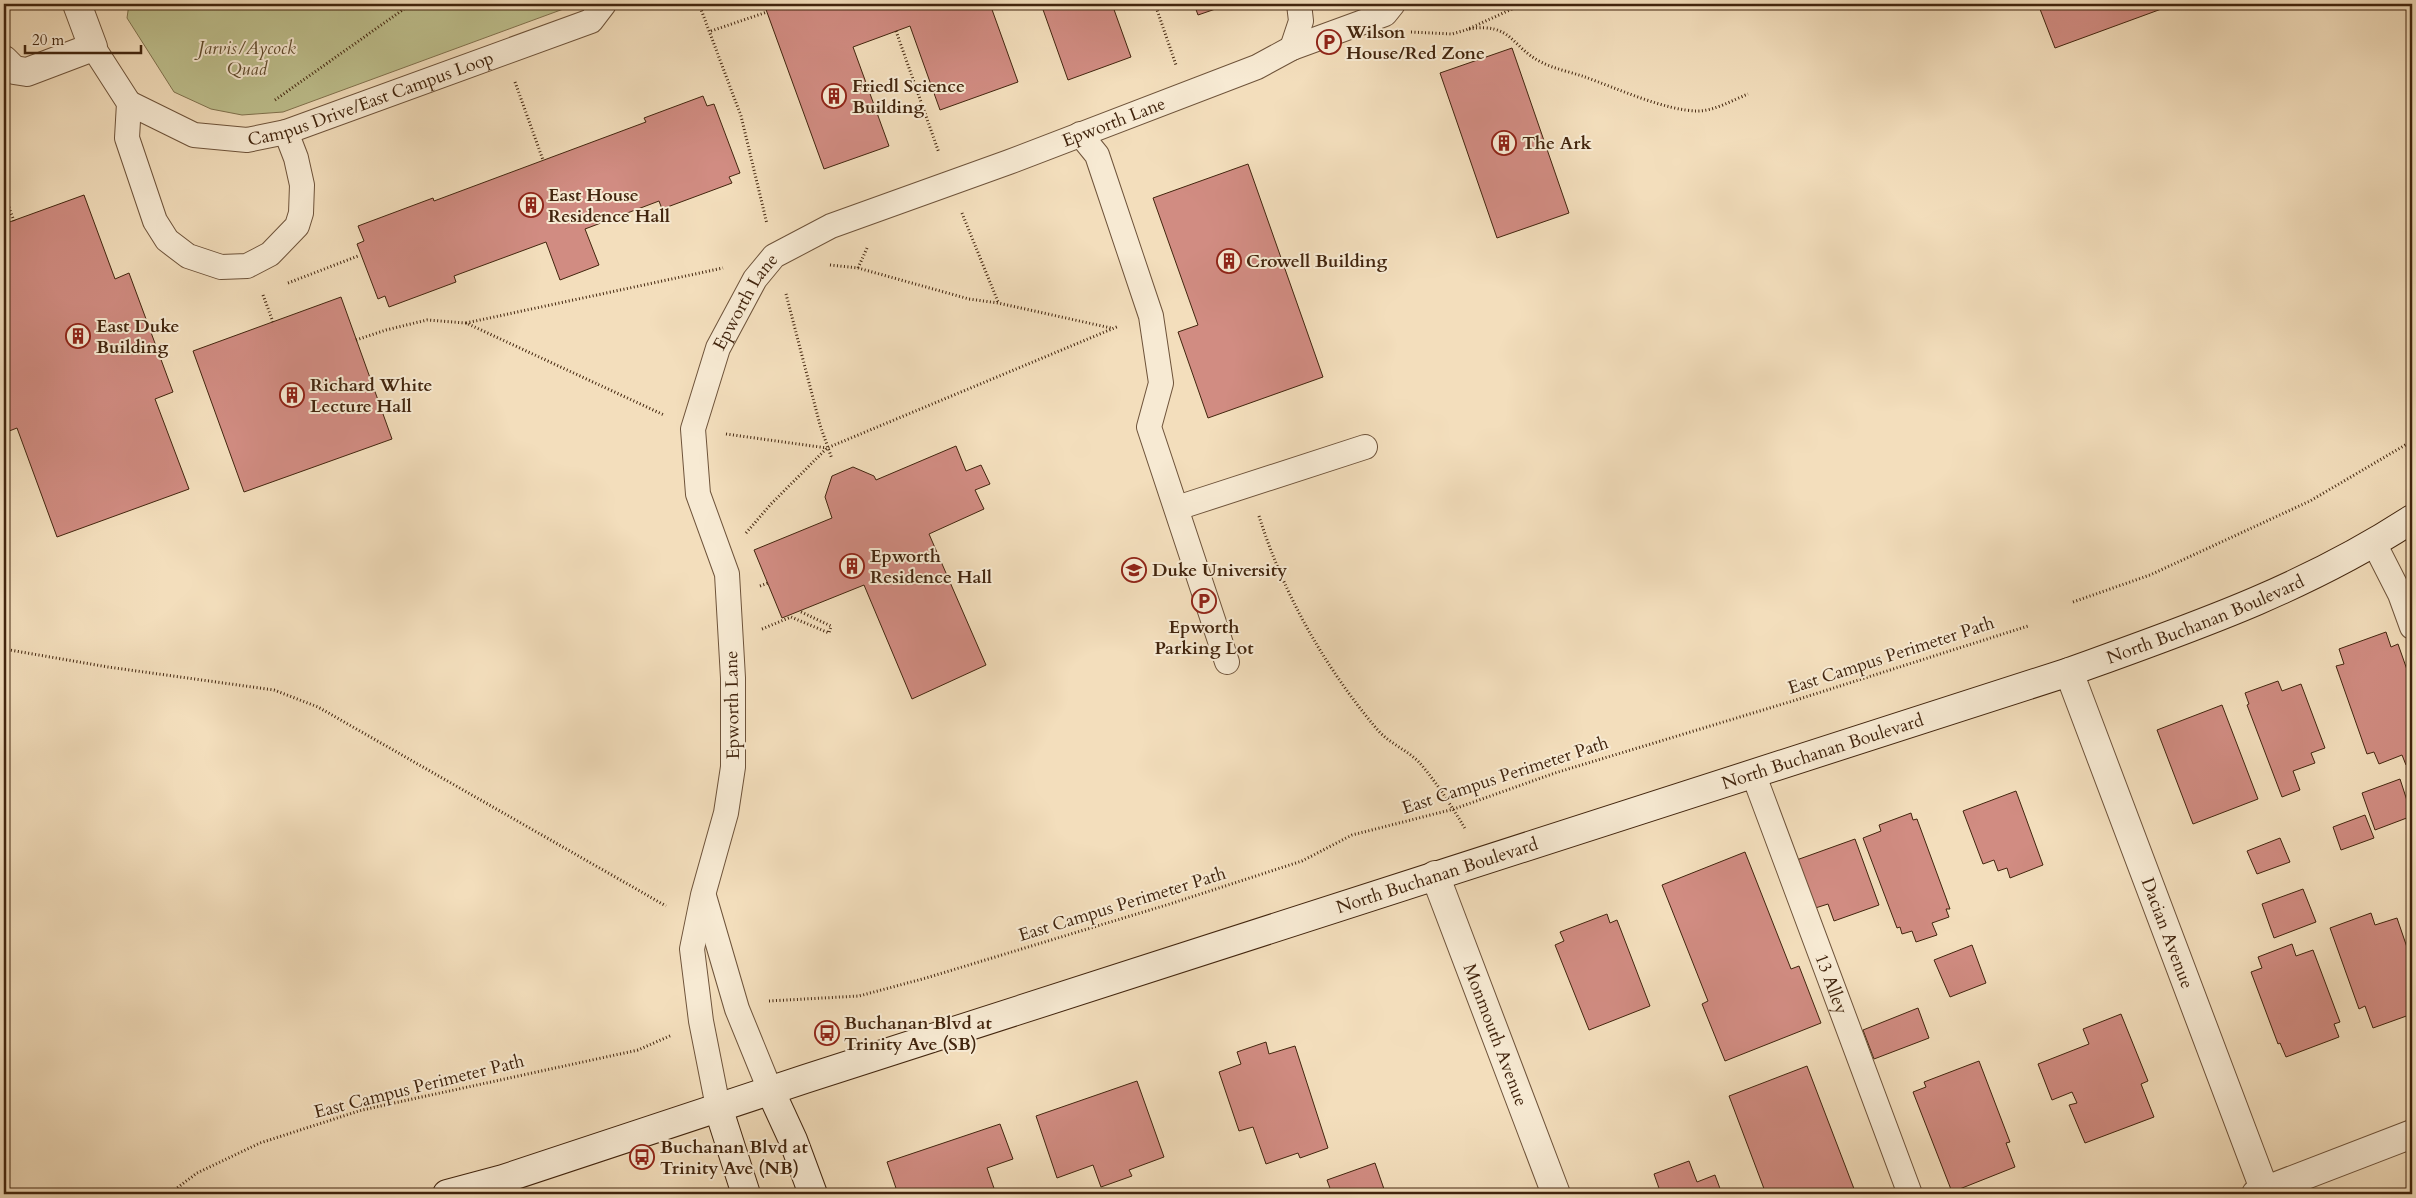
<svg xmlns="http://www.w3.org/2000/svg" width="2416" height="1198" font-family="Cardo,serif">
	<style>
		.green { fill: #bec08e; stroke: #80724e }
		.building { fill: #d18c82; stroke: #42250e }
		.lines { fill: none; stroke-linecap: round; stroke-linejoin: round }
		.lane-casing { stroke: #6e533a; stroke-width: 26 }
		.street-casing { stroke: #6e533a; stroke-width: 30 }
		.secondary-casing { stroke: #42250e; stroke-width: 30 }
		.path { stroke: #42250e; stroke-width: 3; stroke-dasharray: 1 2.5; stroke-linecap: butt }
		.lane { stroke: #f7ead3; stroke-width: 24 }
		.street { stroke: #f7ead3; stroke-width: 28 }
		.secondary { stroke: #f7ead3; stroke-width: 28 }
		.labels { text-anchor: middle; stroke-width: 4; stroke-linejoin: round; paint-order: stroke }
		.poi-label { font-size: 18px; font-weight: bold; fill: #42250e; stroke: #f7ead3; text-anchor: start }
		.park-label { font-size: 18px; font-style: italic; fill: #614c2e; stroke: #f7ead3 }
		.street-label { font-size: 18px; fill: #42250e; stroke: #f7ead3 }
	</style>
	<rect width="100%" height="100%" fill="#f3debc"/>
	<filter id="stains"><feTurbulence type="fractalNoise" baseFrequency=".004" numOctaves="4"/><feColorMatrix values="0 0 0 0 .2 0 0 0 0 .09 0 0 0 0 .02 0 0 0 .5 -.17"/></filter>
	<radialGradient id="worn" r=".72"><stop offset=".6" stop-color="#630" stop-opacity="0"/><stop offset="1" stop-color="#630" stop-opacity=".3"/></radialGradient>
	<path class="green" d="M129,4H577L283,112L242,115L211,109L174,92L127,18Z"/>
	<path class="building" d="M764,4H990L1018,82L940,110L910,26L853,47L889,146L824,169Z
		M1041,4H1112L1131,57L1068,80Z
		M1194,4H1230L1198,15Z
		M2038,4H2175L2055,48Z
		M1512,48L1569,213L1497,238L1440,73Z
		M703,96L707,106L714,104L740,173L729,177L732,183L662,209L659,201L585,229L599,265L560,280L546,242L454,276L456,282L389,307L385,296L378,299L357,244L364,241L358,226L433,198L434,201L646,122L644,118Z
		M1248,164L1323,377L1208,418L1178,332L1198,325L1153,198Z
		M84,195L115,279L129,273L173,392L155,399L189,489L57,537L17,428L4,433V224Z
		M341,297L392,439L244,492L193,351Z
		M956,446L966,471L981,465L990,484L975,490L984,509L929,534L986,665L912,699L864,585L782,618L754,550L832,518L825,497L832,476L853,467L874,476L876,480Z
		M2386,632L2391,647L2398,644L2412,684V763L2406,765L2402,755L2379,764L2374,752L2367,754L2336,666L2344,664L2339,649Z
		M2278,681L2282,691L2301,684L2325,748L2311,753L2315,763L2293,771L2300,790L2282,797L2247,705L2249,704L2245,693Z
		M2222,705L2258,799L2193,824L2157,730Z
		M2400,779L2412,816L2375,830L2362,793Z
		M2016,791L2043,865L2010,878L2007,868L1998,871L1994,860L1983,864L1963,811Z
		M1911,813L1913,820L1917,819L1950,909H1946L1949,917L1932,923L1937,935L1916,942L1912,931L1902,934L1900,927L1897,928L1863,838L1881,831L1879,825Z
		M2365,815L2374,838L2341,850L2333,827Z
		M2280,838L2290,862L2257,874L2247,851Z
		M1855,839L1879,905L1834,921L1828,904L1809,910L1791,862Z
		M1745,852L1791,969L1799,966L1821,1023L1725,1061L1702,1004L1708,1001L1662,885Z
		M2303,889L2316,922L2274,938L2262,904Z
		M2371,913L2375,925L2397,918L2412,962V1014L2373,1028L2365,1006L2359,1009L2330,928Z
		M1607,914L1610,923L1617,920L1650,1006L1589,1030L1555,945L1564,941L1560,932Z
		M2292,944L2296,956L2313,950L2340,1022L2334,1024L2339,1037L2286,1057L2280,1043L2278,1044L2251,972L2262,968L2258,957Z
		M1972,945L1986,983L1950,997L1934,960Z
		M1918,1008L1929,1038L1874,1059L1863,1030Z
		M2121,1014L2148,1081L2141,1084L2154,1117L2085,1143L2069,1105L2077,1103L2072,1092L2052,1100L2038,1064L2089,1044L2083,1029Z
		M1266,1042L1269,1054L1295,1046L1328,1148L1300,1158L1298,1153L1266,1164L1253,1127L1239,1131L1219,1072L1241,1064L1237,1052Z
		M1979,1061L2010,1142L2006,1143L2015,1167L1952,1192L1913,1092L1926,1087L1924,1082Z
		M1807,1066L1856,1194H1766L1729,1096Z
		M1137,1081L1164,1157L1129,1170L1132,1176L1101,1187L1093,1165L1057,1178L1036,1116Z
		M1000,1124L1013,1159L987,1168L996,1194H898L887,1162Z
		M1689,1161L1697,1182L1715,1175L1722,1194H1661L1654,1174Z
		M1375,1163L1384,1189L1369,1194H1332L1327,1180Z"/>
	<g class="lines">
		<defs>
			<g id="lane">
				<path d="M93,47L129,103L127,138L155,221L167,240L188,256L221,267L247,266L270,254L297,226L301,213L302,185L296,158L286,132"/>
				<path d="M1292,48L1301,21L1299,4"/>
				<path id="s1" d="M129,103L194,135L247,140L286,132L591,21L604,4"/>
				<path d="M1080,134L1097,155L1151,316L1161,383L1149,427L1227,662"/>
				<path d="M1177,508L1365,447"/>
				<path d="M2374,543L2400,594L2412,627"/>
				<path id="s2" d="M1753,773L1910,1194"/>
				<path d="M704,896L737,1009L770,1090"/>
				<path id="s3" d="M718,1107L701,1021L692,949L703,895L726,813L733,767V678L727,574L698,494L693,429L718,348L755,279L774,256L831,226L1009,162L1257,67L1292,48L1385,14L1393,4"/>
			</g>
			<g id="street">
				<path d="M4,60L14,70L27,72L93,47L77,4"/>
				<path id="s4" d="M2069,672L2266,1194"/>
				<path id="s5" d="M1435,875L1556,1194"/>
				<path d="M2256,1194L2412,1134"/>
			</g>
			<g id="secondary">
				<path d="M770,1090L793,1140L813,1194"/>
				<path d="M718,1107L746,1194"/>
				<path id="s6" d="M447,1194L503,1179L805,1079L2069,672C2191,628 2303,590 2412,519"/>
			</g>
		</defs>
		<use href="#lane" class="lane-casing"/>
		<use href="#street" class="street-casing"/>
		<use href="#secondary" class="secondary-casing"/>
		<path class="path" d="M699,4L741,116L767,224
			M1155,4L1176,65
			M1469,29C1512,22 1511,47 1541,62C1554,69 1571,72 1585,77C1616,88 1666,111 1698,111C1714,111 1733,100 1748,94
			M711,31L767,12
			M896,31L939,153
			M1411,32L1452,34L1466,30L1523,4
			M515,82L543,160
			M275,100L411,4
			M4,194L14,221
			M962,213L998,302
			M830,265L858,268L969,299L998,303L1111,328
			M858,268L867,248
			M288,283L358,256
			M786,294L820,425L832,459
			M263,295L273,322
			M466,323L723,268
			M356,340L386,330L427,320L466,323L664,415
			M726,434L827,448
			M1259,516C1283,593 1324,666 1376,728C1387,742 1405,749 1418,761C1436,781 1452,807 1466,830
			M746,533L771,504L827,448L1119,326
			M760,586L768,583
			M2073,602L2150,575L2310,501L2412,441
			M762,629L791,617L829,633L831,626L799,611
			M4,649L108,667L274,690L318,707L666,906
			M769,1001L859,996L926,978L1173,903L1302,861L1352,835L1454,809L1555,773L1796,700L2028,626
			M169,1194L197,1173L260,1143L362,1110L638,1050L672,1035"/>
		<use href="#lane" class="lane"/>
		<use href="#street" class="street"/>
		<use href="#secondary" class="secondary"/>
	</g>
	<defs>
		<symbol id="parking-ring" viewBox="-11 -11 22 22"><circle r="9.5" fill="#f7ead3" stroke="#8f2418" stroke-width="1.5"/><path d="M-3.5-5.5H1a3.5 3.5 0 0 1 0 7H-1V5.5H-3.5ZM-1-3.4V-.6H.8a1.4 1.4 0 0 0 0-2.8Z" fill="#8f2418"/></symbol>
		<symbol id="building-ring" viewBox="-11 -11 22 22"><circle r="9.5" fill="#f7ead3" stroke="#8f2418" stroke-width="1.5"/><path d="M-4-6H4V6H1V3H-1V6H-4ZM-2.5-4.3h1.7v1.8h-1.7ZM.8-4.3h1.7v1.8H.8ZM-2.5-1h1.7V.8h-1.7ZM.8-1h1.7V.8H.8Z" fill="#8f2418"/></symbol>
		<symbol id="university-ring" viewBox="-11 -11 22 22"><circle r="9.5" fill="#f7ead3" stroke="#8f2418" stroke-width="1.5"/><path d="M0-5L7-2L0 1L-7-2ZM-4 1L0 2.5L4 1V4Q0 6-4 4Z" fill="#8f2418"/></symbol>
		<symbol id="bus-ring" viewBox="-11 -11 22 22"><circle r="9.5" fill="#f7ead3" stroke="#8f2418" stroke-width="1.5"/><path d="M-5-6H5V4H4V6H2V4H-2V6H-4V4H-5ZM-3.5-4V0h7V-4ZM-3.5 1.2v1.5H-2V1.2ZM2 1.2v1.5H3.5V1.2Z" fill="#8f2418"/></symbol>
	</defs>
	<g fill-rule="evenodd">
		<use href="#parking-ring" x="1315" y="28" width="28" height="28"/>
		<use href="#building-ring" x="820" y="82" width="28" height="28"/>
		<use href="#building-ring" x="1490" y="129" width="28" height="28"/>
		<use href="#building-ring" x="517" y="191" width="28" height="28"/>
		<use href="#building-ring" x="1215" y="247" width="28" height="28"/>
		<use href="#building-ring" x="64" y="322" width="28" height="28"/>
		<use href="#building-ring" x="278" y="381" width="28" height="28"/>
		<use href="#building-ring" x="838" y="552" width="28" height="28"/>
		<use href="#university-ring" x="1120" y="556" width="28" height="28"/>
		<use href="#parking-ring" x="1190" y="587" width="28" height="28"/>
		<use href="#bus-ring" x="813" y="1019" width="28" height="28"/>
		<use href="#bus-ring" x="628" y="1143" width="28" height="28"/>
	</g>
	<g class="labels">
		<g class="poi-label">
			<text x="1346" y="38">Wilson<tspan x="1346" dy="21">House/Red Zone</tspan></text>
			<text x="852" y="92">Friedl Science<tspan x="852" dy="21">Building</tspan></text>
			<text x="1522" y="149">The Ark</text>
			<text x="548" y="201">East House<tspan x="548" dy="21">Residence Hall</tspan></text>
			<text x="1246" y="267">Crowell Building</text>
			<text x="96" y="332">East Duke<tspan x="96" dy="21">Building</tspan></text>
			<text x="310" y="391">Richard White<tspan x="310" dy="21">Lecture Hall</tspan></text>
			<text x="870" y="562">Epworth<tspan x="870" dy="21">Residence Hall</tspan></text>
			<text x="1152" y="576">Duke University</text>
			<text x="1204" y="633" text-anchor="middle">Epworth<tspan x="1204" dy="21">Parking Lot</tspan></text>
			<text x="844" y="1029">Buchanan Blvd at<tspan x="844" dy="21">Trinity Ave (SB)</tspan></text>
			<text x="660" y="1153">Buchanan Blvd at<tspan x="660" dy="21">Trinity Ave (NB)</tspan></text>
		</g>
		<g class="park-label">
			<text x="247" y="54">Jarvis/Aycock<tspan x="247" dy="21">Quad</tspan></text>
		</g>
		<g class="street-label">
			<text dy="6" stroke="none"><textPath href="#s1" startOffset="256">Campus Drive/East Campus Loop</textPath></text>
			<text dy="6" stroke="none"><textPath href="#s3" startOffset="1249">Epworth Lane</textPath></text>
			<text dy="6" stroke="none"><textPath href="#s3" startOffset="829">Epworth Lane</textPath></text>
			<text dy="6" stroke="none"><textPath href="#s6" startOffset="1850">North Buchanan Boulevard</textPath></text>
			<text transform="translate(1891 655) rotate(-18)" y="6">East Campus Perimeter Path</text>
			<text transform="translate(732 705) rotate(-91)" y="6">Epworth Lane</text>
			<text dy="6" stroke="none"><textPath href="#s6" startOffset="1445">North Buchanan Boulevard</textPath></text>
			<text transform="translate(1505 775) rotate(-18)" y="6">East Campus Perimeter Path</text>
			<text dy="6" stroke="none"><textPath href="#s6" startOffset="1040">North Buchanan Boulevard</textPath></text>
			<text transform="translate(1122 904) rotate(-17)" y="6">East Campus Perimeter Path</text>
			<text dy="6" stroke="none"><textPath href="#s4" startOffset="279">Dacian Avenue</textPath></text>
			<text dy="6" stroke="none"><textPath href="#s2" startOffset="225">13 Alley</textPath></text>
			<text dy="6" stroke="none"><textPath href="#s5" startOffset="171">Monmouth Avenue</textPath></text>
			<text transform="translate(419 1086) rotate(-14)" y="6">East Campus Perimeter Path</text>
		</g>
	</g>
	<rect width="2416" height="1198" fill="none" stroke="#f3debc" stroke-width="20"/>
	<rect x="5" y="5" width="2406" height="1188" fill="none" stroke="#42250e" stroke-width="2.5"/>
	<rect x="10" y="10" width="2396" height="1178" fill="none" stroke="#42250e"/>
	<path d="M25 45v8h116v-8" fill="none" stroke="#42250e" stroke-width="2.5"/>
	<text x="32" y="45" font-size="15" fill="#42250e" stroke="#f7ead3" stroke-width="4" paint-order="stroke">20 m</text>
	<rect width="100%" height="100%" filter="url(#stains)"/>
	<rect width="100%" height="100%" fill="url(#worn)"/>
</svg>
